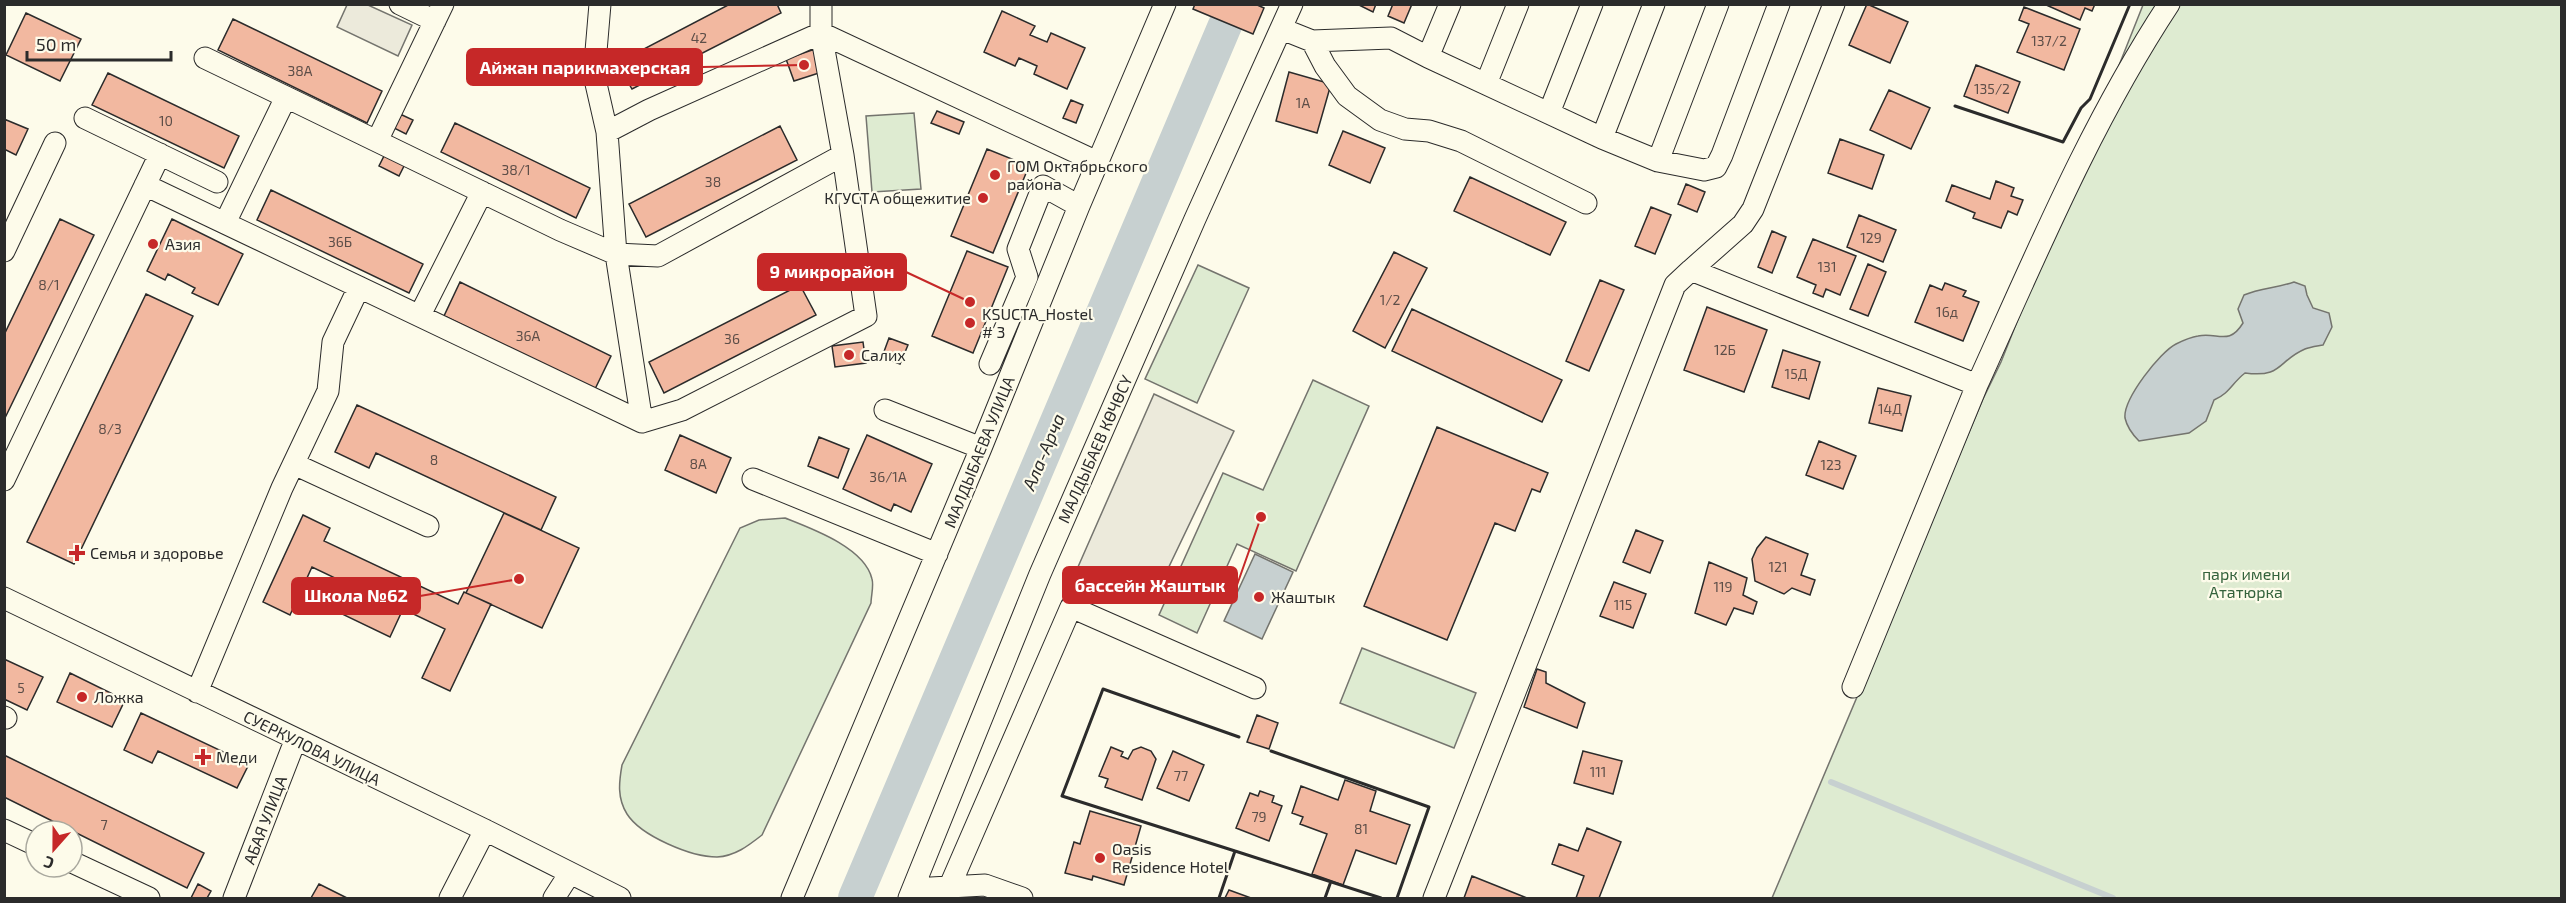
<svg xmlns="http://www.w3.org/2000/svg" width="2566" height="903" font-family="'Exo 2',sans-serif">
	<style>
		.green { fill: #deebd1; stroke: #74746e; stroke-width: 1.5 }
		.parking { fill: #eceadb; stroke: #74746e; stroke-width: 1.5 }
		.water { fill: #c7d0d0; stroke: #74746e; stroke-width: 1.5 }
		.lines { fill: none; stroke-linecap: round; stroke-linejoin: round }
		.stream { stroke: #c7d0d0; stroke-width: 6 }
		.river { stroke: #c7d0d0; stroke-width: 34 }
		.building { fill: #f2b8a0; stroke: #2b2b2b; stroke-width: 1.5 }
		.minor-casing { stroke: #2b2b2b; stroke-width: 23 }
		.minor { stroke: #fdfbea; stroke-width: 21 }
		.wall { stroke: #2b2b2b; stroke-width: 3 }
		.poi-dot { fill: #c62828; stroke: #fdfbea; stroke-width: 2 }
		.labels { text-anchor: middle; stroke-width: 4.5; stroke-linejoin: round; paint-order: stroke }
		.number-label { font-size: 14px; fill: #5d4e48 }
		.poi-label { font-size: 16px; fill: #2b2b2b; stroke: #fdfbea; text-anchor: start }
		.street-label { font-size: 16px; fill: #2b2b2b; stroke: #fdfbea }
		.park-label { font-size: 16px; fill: #34623c; stroke: #fdfbea }
		.water-label { font-size: 18px; font-style: italic; fill: #2b2b2b; stroke: #fdfbea }
		.leader { fill: none; stroke: #c62828; stroke-width: 2 }
		.callout-dot { fill: #c62828; stroke: #fdfbea; stroke-width: 2 }
		.callout { fill: #c62828; stroke: #c62828; stroke-width: 2 }
		.callout-label { font-size: 18px; text-anchor: middle; font-weight: bold; fill: #fff }
	</style>
	<rect width="100%" height="100%" fill="#fdfbea"/>
	<path class="green" d="M2143,5H2561V898H1772L1983,399L2001,362Z
		M914,113L921,189L872,192L866,116Z
		M1198,265L1249,288L1197,403L1145,379Z
		M1313,380L1369,406L1296,571L1237,544L1197,633L1159,615L1223,473L1263,490Z
		M785,518C813,529 865,548 872,579C874,586 871,596 871,603L762,835C748,846 735,856 717,857C691,857 641,836 627,814C617,798 619,782 622,765L740,528L759,520Z
		M1362,648L1476,693L1454,748L1340,703Z"/>
	<path class="parking" d="M347,5H368L412,25L398,56L337,27Z
		M1154,394L1234,431L1152,602L1074,576Z"/>
	<path class="water" d="M2294,282L2305,286L2307,295L2313,308L2329,313L2332,327L2323,345C2318,346 2310,347 2305,349C2277,361 2283,378 2245,373C2232,383 2230,393 2214,400L2206,421L2189,433L2139,441C2133,435 2127,427 2125,418C2123,399 2160,352 2176,344C2182,341 2191,337 2198,336C2218,332 2229,346 2243,323L2238,309L2244,295C2260,288 2277,288 2294,282Z
		M1255,554L1293,572L1262,639L1224,621Z"/>
	<g class="lines">
		<path class="stream" d="M1831,782L2113,898"/>
		<path class="river" d="M855,898L1234,4"/>
	</g>
	<path class="building" d="M730,4H777L781,13L632,89L617,63Z
		M1195,4H1255L1264,8L1253,34L1193,9Z
		M1357,4H1376L1373,12Z
		M1393,4H1412L1404,23L1388,16Z
		M1867,4L1908,22L1890,63L1849,45Z
		M2044,4H2095L2092,11L2085,8L2080,20Z
		M2024,7L2080,29L2064,70L2017,52L2029,24L2019,20Z
		M1002,11L1035,26L1030,35L1047,42L1051,33L1085,48L1067,89L1034,74L1037,66L1019,58L1015,66L984,52Z
		M26,13L81,39L60,81L6,55Z
		M233,19L382,91L367,123L218,50Z
		M815,49L822,72L794,81L786,59Z
		M1976,65L2020,82L2008,113L1964,96Z
		M1289,72L1331,84L1317,133L1276,121Z
		M108,73L239,136L224,168L92,105Z
		M1889,90L1930,108L1911,149L1870,130Z
		M1071,100L1083,105L1076,123L1063,118Z
		M937,111L964,122L959,134L931,123Z
		M400,114L413,120L406,134L394,128Z
		M4,119L28,129L16,155L4,149Z
		M455,123L590,188L576,218L441,152Z
		M780,126L797,160L646,237L629,204Z
		M1343,131L1385,148L1370,183L1329,165Z
		M1840,139L1884,155L1872,189L1828,173Z
		M987,149L1029,166L993,253L951,236Z
		M385,154L405,164L399,176L379,166Z
		M1470,177L1566,222L1550,255L1454,211Z
		M1996,181L2014,188L2011,196L2023,200L2017,215L2008,211L2001,228L1973,218L1975,213L1946,201L1952,185L1990,199Z
		M1686,184L1705,192L1697,212L1678,204Z
		M271,190L423,264L409,293L257,220Z
		M1651,207L1671,215L1655,254L1635,246Z
		M1859,215L1896,230L1883,262L1847,247Z
		M60,219L94,235L4,420V335Z
		M172,219L243,254L218,305L192,293L195,288L168,274L165,280L147,271Z
		M1772,231L1786,237L1772,273L1758,267Z
		M1813,239L1856,256L1840,295L1826,289L1823,297L1813,293L1816,285L1797,277Z
		M967,251L1008,267L973,353L932,336Z
		M1394,252L1427,268L1385,348L1353,331Z
		M1868,264L1886,272L1868,316L1850,309Z
		M1600,280L1624,290L1589,371L1566,361Z
		M460,282L611,356L595,389L444,316Z
		M1945,283L1966,291L1963,296L1979,302L1963,341L1915,322L1930,285L1942,290Z
		M800,285L816,315L664,393L649,362Z
		M146,294L193,316L74,564L27,542Z
		M1707,307L1767,330L1744,392L1684,370Z
		M1412,309L1562,380L1542,422L1392,351Z
		M889,338L908,345L900,364L882,357Z
		M863,342L866,363L835,367L832,346Z
		M1783,350L1820,362L1809,399L1772,387Z
		M1878,388L1911,396L1902,431L1869,423Z
		M357,405L556,497L541,530L376,453L369,468L335,452Z
		M1437,427L1548,473L1540,492L1532,489L1515,531L1495,523L1447,640L1364,606Z
		M680,435L731,458L716,493L665,470Z
		M867,435L932,464L911,512L894,504L891,511L843,489Z
		M819,437L849,449L838,478L808,466Z
		M1819,441L1856,456L1843,489L1806,475Z
		M504,513L579,548L542,628L466,593Z
		M303,515L330,528L324,541L458,604L464,592L491,604L450,691L422,678L445,629L403,609L390,637L342,614L354,587L312,567L290,615L263,602Z
		M1636,530L1663,541L1650,573L1623,562Z
		M1766,537L1808,554L1801,575L1815,580L1810,595L1792,588L1784,594L1755,581L1752,559L1757,548Z
		M1709,562L1747,578L1743,595L1757,602L1753,614L1734,608L1726,625L1695,613Z
		M1614,582L1646,594L1633,628L1600,616Z
		M4,659L43,677L27,710L4,699Z
		M1537,669L1546,672V683L1585,703L1577,728L1524,707Z
		M70,673L125,700L112,727L57,702Z
		M141,713L249,764L237,788L158,751L152,763L124,750Z
		M1257,715L1278,723L1269,749L1247,742Z
		M1111,747L1123,752L1121,756L1128,759L1133,750L1141,747L1151,751L1156,759L1142,800L1105,787L1108,779L1099,776Z
		M1173,751L1204,765L1189,801L1157,788Z
		M1583,751L1622,761L1613,794L1574,783Z
		M4,755L204,853L187,888L4,797Z
		M1345,780L1376,791L1370,811L1410,825L1396,864L1356,850L1343,885L1312,874L1327,834L1300,824L1303,817L1292,813L1301,786L1338,800Z
		M1260,791L1274,796L1272,802L1282,806L1269,841L1236,828L1250,793L1258,796Z
		M1090,811L1141,826L1124,885L1093,876L1092,880L1065,873L1074,842L1080,844Z
		M1587,828L1621,842L1599,898H1576L1584,876L1552,864L1559,844L1578,851Z
		M1472,876L1527,898H1464Z
		M198,884L211,891L207,898H191Z
		M319,884L347,898H311Z
		M1229,890L1251,898H1225Z"/>
	<g class="lines">
		<defs>
			<path id="minor" d="M400,4L435,21
				M821,4V33L1097,162
				M1834,4L1753,209L1743,224L1691,270L1977,385L1853,687
				M1282,29L1312,41L1391,38L1428,57L1602,138L1658,161L1704,170L1716,167L1722,155L1779,4
				M1312,41L1325,66L1347,96L1380,120L1405,129L1429,131L1461,141L1586,203
				M1428,57L1450,4
				M205,58L286,97
				M1486,84L1518,4
				M1549,113L1592,4
				M85,118L217,182
				M607,132L649,110L821,33L843,155L866,316L682,410L642,422
				M1602,138L1654,4
				M377,141L443,4
				M1658,161L1718,4
				M145,185L642,422L616,254L658,256L843,155
				M225,223L286,97L560,230L616,254L607,132L594,75L600,4
				M4,251L55,143
				M420,315L482,192
				M990,364L1027,277L1018,249L1043,186L1079,206
				M1977,385C2036,255 2090,124 2169,4
				M885,410L981,448
				M294,464L428,526
				M753,479L937,554
				M4,480L160,154
				M4,598L485,830L620,898
				M197,692L282,488L328,391L333,342L359,287
				M4,717L6,718
				M4,830L36,845
				M72,862L149,898
				M949,888L1071,607L1255,688
				M913,889L985,885L1022,898
				M234,898L295,741
				M450,898L485,830
				M554,898L570,873
				M792,898L981,448L1079,206L1165,4
				M909,898L1040,574L1195,219L1292,4
				M1434,898L1675,285L1691,270"/>
		</defs>
		<use href="#minor" class="minor-casing"/>
		<use href="#minor" class="minor"/>
		<path class="wall" d="M1955,106L2063,142L2081,108L2090,99L2130,4
			M1271,751L1429,807L1397,898
			M1235,851L1381,898
			M1219,898L1235,851L1062,796L1103,689L1239,737
			M1325,898L1330,884"/>
	</g>
	<g class="poi-dot">
		<circle cx="995" cy="175" r="6"/>
		<circle cx="983" cy="198" r="6"/>
		<circle cx="153" cy="244" r="6"/>
		<circle cx="970" cy="323" r="6"/>
		<circle cx="849" cy="355" r="6"/>
		<path d="M74 544h6v6h6v6h-6v6h-6v-6h-6v-6h6z"/>
		<circle cx="1259" cy="597" r="6"/>
		<circle cx="82" cy="697" r="6"/>
		<path d="M200 748h6v6h6v6h-6v6h-6v-6h-6v-6h6z"/>
		<circle cx="1100" cy="858" r="6"/>
	</g>
	<g class="labels">
		<g class="number-label">
			<text x="699" y="43">42</text>
			<text x="2049" y="46">137/2</text>
			<text x="300" y="76">38А</text>
			<text x="1992" y="94">135/2</text>
			<text x="1303" y="108">1А</text>
			<text x="166" y="126">10</text>
			<text x="516" y="175">38/1</text>
			<text x="713" y="187">38</text>
			<text x="1871" y="243">129</text>
			<text x="340" y="247">36Б</text>
			<text x="1827" y="272">131</text>
			<text x="49" y="290">8/1</text>
			<text x="1390" y="305">1/2</text>
			<text x="1947" y="317">16д</text>
			<text x="528" y="341">36А</text>
			<text x="732" y="344">36</text>
			<text x="1725" y="355">12Б</text>
			<text x="1796" y="379">15Д</text>
			<text x="1890" y="414">14Д</text>
			<text x="110" y="434">8/3</text>
			<text x="434" y="465">8</text>
			<text x="698" y="469">8А</text>
			<text x="1831" y="470">123</text>
			<text x="888" y="482">36/1А</text>
			<text x="1778" y="572">121</text>
			<text x="1723" y="592">119</text>
			<text x="1623" y="610">115</text>
			<text x="21" y="693">5</text>
			<text x="1598" y="777">111</text>
			<text x="1181" y="781">77</text>
			<text x="1259" y="822">79</text>
			<text x="104" y="830">7</text>
			<text x="1361" y="834">81</text>
		</g>
		<g class="poi-label">
			<text x="1007" y="172">ГОМ Октябрьского<tspan x="1007" dy="18">района</tspan></text>
			<text x="971" y="204" text-anchor="end">КГУСТА общежитие</text>
			<text x="165" y="250">Азия</text>
			<text x="982" y="320">KSUCTA_Hostel<tspan x="982" dy="18"># 3</tspan></text>
			<text x="861" y="361">Салих</text>
			<text x="90" y="559">Семья и здоровье</text>
			<text x="1271" y="603">Жаштык</text>
			<text x="94" y="703">Ложка</text>
			<text x="216" y="763">Меди</text>
			<text x="1112" y="855">Oasis<tspan x="1112" dy="18">Residence Hotel</tspan></text>
		</g>
		<g class="street-label">
			<text transform="translate(1095 449) rotate(-66)" y="6">МАЛДЫБАЕВ КӨЧӨСҮ</text>
			<text transform="translate(979 452) rotate(-68)" y="6">МАЛДЫБАЕВА УЛИЦА</text>
			<text transform="translate(312 748) rotate(26)" y="6">СУЕРКУЛОВА УЛИЦА</text>
			<text transform="translate(265 820) rotate(-69)" y="6">АБАЯ УЛИЦА</text>
		</g>
		<g class="park-label">
			<text x="2246" y="580">парк имени<tspan x="2246" dy="18">Ататюрка</tspan></text>
		</g>
		<g class="water-label">
			<text transform="translate(1044 452) rotate(-67)" y="6">Ала-Арча</text>
		</g>
	</g>
	<path class="leader" d="M804 65L702 67M970 302L906 272M1261 517L1237 585M519 579L420 596"/>
	<g class="callout-dot">
		<circle cx="804" cy="65" r="6"/>
		<circle cx="970" cy="302" r="6"/>
		<circle cx="1261" cy="517" r="6"/>
		<circle cx="519" cy="579" r="6"/>
	</g>
	<g class="callout">
		<rect x="467" y="49" width="235" height="36" rx="6"/>
		<rect x="758" y="254" width="148" height="36" rx="6"/>
		<rect x="1063" y="567" width="174" height="36" rx="6"/>
		<rect x="292" y="578" width="128" height="36" rx="6"/>
	</g>
	<g class="callout-label">
		<text x="585" y="74">Айжан парикмахерская</text>
		<text x="832" y="278">9 микрорайон</text>
		<text x="1150" y="592">бассейн Жаштык</text>
		<text x="356" y="602">Школа №62</text>
	</g>
	<rect width="2566" height="903" fill="none" stroke="#2b2b2b" stroke-width="12"/>
	<g transform="translate(54 849) rotate(201)"><circle r="28" fill="#fdfbea" stroke="#a9a89e" stroke-width="1.5"/>
	<path d="M0-4.5L10 22L0 15L-10 22Z" fill="#c62828"/>
	<text y="-9" font-size="16" font-weight="bold" text-anchor="middle" fill="#2b2b2b">С</text>
	</g>
	<path d="M27 51v9h144v-9" fill="none" stroke="#2b2b2b" stroke-width="3"/>
	<text x="36" y="51" font-size="18" fill="#2b2b2b" stroke="#fdfbea" stroke-width="4.5" paint-order="stroke">50 m</text>
</svg>
